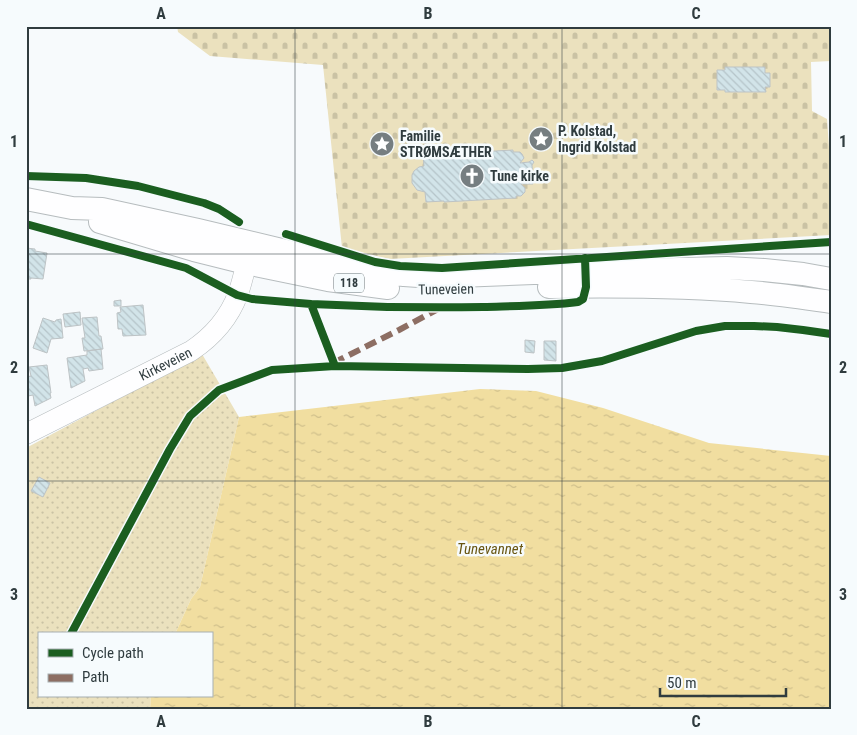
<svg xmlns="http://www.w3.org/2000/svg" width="857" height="735" font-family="'Roboto Condensed',sans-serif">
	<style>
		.grass { fill: url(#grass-dots) }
		.cemetery { fill: url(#cemetery-stones) }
		.water { fill: url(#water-ripples) }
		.building { fill: url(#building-back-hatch); stroke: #bdc3c5 }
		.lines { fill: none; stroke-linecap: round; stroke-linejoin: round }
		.secondary-casing { stroke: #b6bcbe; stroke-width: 21 }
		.primary-casing { stroke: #b6bcbe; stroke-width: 24 }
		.secondary { stroke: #fefeff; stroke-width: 20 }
		.primary { stroke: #fefeff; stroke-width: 22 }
		.quiet { stroke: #8d6e63; stroke-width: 6; stroke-dasharray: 12 6; stroke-linecap: butt }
		.cycleway-casing { stroke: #f6fbfd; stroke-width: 11 }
		.cycleway { stroke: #1b5e20; stroke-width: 8 }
		.grid { fill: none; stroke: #303c3f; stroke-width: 1; stroke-opacity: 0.55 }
		.labels { text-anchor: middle; stroke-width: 5; stroke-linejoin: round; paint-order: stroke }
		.shield { fill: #f6fbfd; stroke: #6b7578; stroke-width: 1 }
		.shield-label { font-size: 12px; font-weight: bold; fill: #303c3f }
		.poi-label { font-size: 14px; font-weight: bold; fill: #303c3f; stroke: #f6fbfd; text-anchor: start }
		.street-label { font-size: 14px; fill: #303c3f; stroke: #f6fbfd }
		.water-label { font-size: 15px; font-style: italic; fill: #685511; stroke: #f6fbfd }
		.neatline { fill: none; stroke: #303c3f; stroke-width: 2 }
		.grid-label { font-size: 16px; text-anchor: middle; font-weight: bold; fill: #303c3f }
	</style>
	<defs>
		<pattern id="grass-dots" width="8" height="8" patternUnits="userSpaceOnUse" patternTransform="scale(1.25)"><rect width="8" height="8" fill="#ebe1be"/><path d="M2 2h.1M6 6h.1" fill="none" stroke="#cac2a4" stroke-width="1.8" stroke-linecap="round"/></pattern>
		<pattern id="cemetery-stones" width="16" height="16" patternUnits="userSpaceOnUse" patternTransform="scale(1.25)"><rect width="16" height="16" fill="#ebe1be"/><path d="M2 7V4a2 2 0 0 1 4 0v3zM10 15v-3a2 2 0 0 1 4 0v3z" fill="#cac2a4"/></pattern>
		<pattern id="water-ripples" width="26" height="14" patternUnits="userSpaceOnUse" patternTransform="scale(1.25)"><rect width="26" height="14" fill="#f1dea0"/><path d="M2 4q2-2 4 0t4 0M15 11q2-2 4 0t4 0" fill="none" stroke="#cfbf8b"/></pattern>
		<pattern id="building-back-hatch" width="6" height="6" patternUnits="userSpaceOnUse" patternTransform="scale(1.25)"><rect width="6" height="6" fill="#d2e4e9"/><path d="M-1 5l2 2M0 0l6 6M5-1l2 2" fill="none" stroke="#b5c4c9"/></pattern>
	</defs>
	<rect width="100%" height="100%" fill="#f7fafc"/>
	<path class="grass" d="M202,354L239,417L200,587L191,599L175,634H39V696H151L150,709H26V448Z"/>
	<path class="cemetery" d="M177,26H831V61L811,62L812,111L827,119L831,175V235L390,259L342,248L323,65L210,56L178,32Z"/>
	<path class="water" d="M480,389L536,391L603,408L709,443L831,456V709H150L151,696H211V634H175L191,599L200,587L239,417Z"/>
	<path class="building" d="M725,67H765V73H770V87H765L766,92H725V90H717V70H725Z
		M513,150V152H520L522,154L524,158L520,163L529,162L532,160L534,162L532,165L533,184H521L525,188V192L521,196H516V198L444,202V201L426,202L425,192L417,190L412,183V175L414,171L419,167L424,166L423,156L441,155V154Z
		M26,248L35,249V251L47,253L43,279L31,278V279H26Z
		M121,300V306H114V301Z
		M143,305L146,335L123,336L122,329H118L117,313L121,312L120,307Z
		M80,312L81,325L65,327L63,314Z
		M97,317L99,336H101L103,349L84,351L82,338H85L82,318Z
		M43,318L55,322L56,320L61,319L63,338L51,339L47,353L33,348Z
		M525,340L535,341L534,353L525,352Z
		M544,341H556V361L544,360Z
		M101,349L103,369L89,371L88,368L83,369L85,381L71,388L67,358L87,355V351Z
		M47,365L51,393H50L51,398L35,406L33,395L28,396L26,377L31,376L29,367Z
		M39,477L50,483L43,497L31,491Z"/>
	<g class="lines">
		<defs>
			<g id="secondary">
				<path id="s1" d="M26,434L191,351C212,337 229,318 238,294C243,280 246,264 250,249"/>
			</g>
			<path id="primary" d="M26,199L72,208L102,209L198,230L344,265L377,272L404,275L433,277L586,271L727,268L764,270L803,274L831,279
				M100,222L194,250L246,263L328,280L388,288
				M549,287C617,286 684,286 751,292C778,294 804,298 831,302"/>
		</defs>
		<use href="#secondary" class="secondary-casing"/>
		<use href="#primary" class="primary-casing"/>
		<use href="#secondary" class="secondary"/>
		<use href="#primary" class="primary"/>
		<path class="quiet" d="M333,363L399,330L438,309"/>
		<defs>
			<path id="cycleway" d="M26,176L86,178L138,186L204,203L219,209L239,222
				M26,224L186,268L237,295L252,299L311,304L335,366
				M286,234L375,262L400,266L442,268L831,242
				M311,304C368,307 425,308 483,307C514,306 546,306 578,302L583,299L586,287L585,258
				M71,634L170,449L190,416L219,390L272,370L335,366L528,369L562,368L602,361L696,331L725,326H754L777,327L803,330L831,334"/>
		</defs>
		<use href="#cycleway" class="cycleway-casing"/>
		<use href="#cycleway" class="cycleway"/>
	</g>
	<path class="grid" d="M295,26V709M562,26V709M26,254H831M26,481H831"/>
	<defs>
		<symbol id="sight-disc" viewBox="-11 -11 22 22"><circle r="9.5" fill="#767e81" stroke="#f6fbfd"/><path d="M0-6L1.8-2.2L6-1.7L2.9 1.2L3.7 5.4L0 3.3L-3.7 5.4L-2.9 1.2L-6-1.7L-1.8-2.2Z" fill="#fff"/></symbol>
		<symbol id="church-disc" viewBox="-11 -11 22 22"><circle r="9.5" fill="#767e81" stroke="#f6fbfd"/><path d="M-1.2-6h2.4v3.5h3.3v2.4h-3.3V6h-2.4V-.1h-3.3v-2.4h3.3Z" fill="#fff"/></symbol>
	</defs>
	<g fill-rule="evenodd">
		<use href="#sight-disc" x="527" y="125" width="28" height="28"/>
		<use href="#sight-disc" x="368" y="130" width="28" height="28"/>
		<use href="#church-disc" x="458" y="162" width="28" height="28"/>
	</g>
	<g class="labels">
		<rect class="shield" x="334" y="273.5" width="30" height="19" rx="4"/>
		<g class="shield-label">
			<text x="349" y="287">118</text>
		</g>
		<g class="poi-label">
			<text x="558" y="136">P. Kolstad,<tspan x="558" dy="16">Ingrid Kolstad</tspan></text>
			<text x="400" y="141">Familie<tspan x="400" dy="16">STRØMSÆTHER</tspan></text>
			<text x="490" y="181">Tune kirke</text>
		</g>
		<g class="street-label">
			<text transform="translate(446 289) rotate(-1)" y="5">Tuneveien</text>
			<text dy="5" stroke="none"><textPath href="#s1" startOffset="156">Kirkeveien</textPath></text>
		</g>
		<g class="water-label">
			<text x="490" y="554">Tunevannet</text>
		</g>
	</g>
	<rect width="857" height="735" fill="none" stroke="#f6fbfd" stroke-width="55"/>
	<rect x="38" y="632" width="175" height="65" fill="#f6fbfd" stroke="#a7afb1"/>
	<rect x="48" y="649" width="25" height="8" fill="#1b5e20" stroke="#a7afb1"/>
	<text x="82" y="658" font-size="15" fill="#303c3f">Cycle path</text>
	<rect x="48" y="674" width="25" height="8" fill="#8d6e63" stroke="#a7afb1"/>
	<text x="82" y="682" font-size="15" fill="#303c3f">Path</text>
	<path d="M660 688v8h126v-8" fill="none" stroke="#303c3f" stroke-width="2.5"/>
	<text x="667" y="688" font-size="15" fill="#303c3f" stroke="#f6fbfd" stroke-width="4" paint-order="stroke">50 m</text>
	<rect x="28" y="28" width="802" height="680" class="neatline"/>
	<g class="grid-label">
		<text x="161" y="19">A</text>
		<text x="428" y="19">B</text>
		<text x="696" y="19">C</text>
		<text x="14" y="147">1</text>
		<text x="843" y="147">1</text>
		<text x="14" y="373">2</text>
		<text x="843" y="373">2</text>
		<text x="14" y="600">3</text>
		<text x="843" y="600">3</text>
		<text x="161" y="727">A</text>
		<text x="428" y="727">B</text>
		<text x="696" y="727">C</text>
	</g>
</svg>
